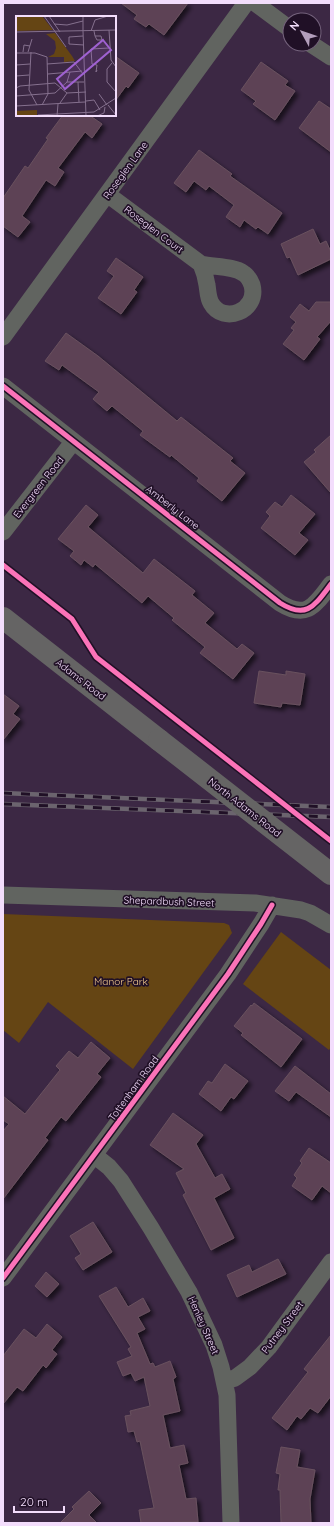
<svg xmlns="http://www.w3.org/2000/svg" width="334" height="1526" font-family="Quicksand,sans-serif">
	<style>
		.green { fill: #654514 }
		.building { fill: #5d4354; stroke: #69515f; filter: url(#shadow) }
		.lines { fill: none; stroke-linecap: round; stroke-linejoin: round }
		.street { stroke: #616460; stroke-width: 17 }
		.secondary { stroke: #656464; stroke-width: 22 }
		.rail-casing { stroke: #6b646e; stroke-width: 4.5 }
		.rail { stroke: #201026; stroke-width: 3; stroke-dasharray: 9; stroke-linecap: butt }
		.secondary-bridge { stroke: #656464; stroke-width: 22 }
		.cycleway-casing { stroke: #201026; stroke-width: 8 }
		.cycleway { stroke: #fb73b8; stroke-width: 5 }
		.labels { text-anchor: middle; stroke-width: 3.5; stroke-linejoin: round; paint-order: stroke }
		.street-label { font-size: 10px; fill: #f3ddfc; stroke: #201026 }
		.park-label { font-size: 10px; fill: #f5cb8f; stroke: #201026 }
		.inset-road { fill: none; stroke: #85708e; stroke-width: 1 }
		.view { fill: #9f61d1; fill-opacity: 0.15; stroke: #9f61d1; stroke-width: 2 }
		.inset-edge { fill: none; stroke: #f3ddfc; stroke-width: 2 }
	</style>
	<defs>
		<filter id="shadow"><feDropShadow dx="3.5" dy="3.5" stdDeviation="2" flood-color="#0009"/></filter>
	</defs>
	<rect width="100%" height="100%" fill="#3c2844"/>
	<path class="green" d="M3,914L224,923L229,925L232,933L133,1069L48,1002L19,1043L3,1030Z
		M281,932L331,970V1047L329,1050L243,984Z"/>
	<path class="building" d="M121,3H188L164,35L149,24L146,27L134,19L137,15Z
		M115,56L139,73L128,88L126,86L115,101Z
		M261,62L288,81L285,85L295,91L275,120L253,104L256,101L241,90Z
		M319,101L331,109V152L299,128Z
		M63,115H89L102,124L92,138L85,132L58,168L64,172L55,186L46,180L22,216L30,222L18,237L3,226V198L25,166L28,168L48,139L46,138Z
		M199,150L232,174L230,176L282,213L268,234L258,227L256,229L244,220L240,227L226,217L234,205L209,186L206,190L194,181L186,192L174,183Z
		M313,229L320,244L326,241L331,252V259L298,275L290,257L287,258L281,244Z
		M116,258L143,277L134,290L137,292L121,314L98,298L114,276L107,271Z
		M316,302H331V321L317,337L320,339L304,360L283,344L294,330L291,328L296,322L290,317L300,304L309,311Z
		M66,333L98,356L177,421L181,417L233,458L230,461L245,473L222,501L197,481L199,478L171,455L170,457L140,435L143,431L112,406L107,411L93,399L99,392L62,365L59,370L45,361Z
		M331,435V493L304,462L316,452L314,450Z
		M291,495L315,514L299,533L308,540L295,555L261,528L270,516L266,512L275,502L282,507Z
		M86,505L98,515L88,527L143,573L154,559L195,591L192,595L214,613L205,623L237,649L242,644L254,653L233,679L200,653L205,647L172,620L174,618L148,596L142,603L95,564L93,567L84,560L81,565L70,556L74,551L58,539Z
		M259,671L286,675V671L305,674L300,705L282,703L281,707L254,703Z
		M3,694L19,706L13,714L20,719L3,740Z
		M254,1003L302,1039L281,1067L241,1035L243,1033L234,1026L251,1005L252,1006Z
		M91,1042L110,1058L97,1074L101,1077L66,1121L61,1117L45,1138L48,1140L3,1199V1131L9,1124L3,1120V1096L25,1114L60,1070L56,1066L69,1051L78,1058Z
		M225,1064L248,1081L234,1099L231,1097L221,1111L199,1094L208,1081L212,1083Z
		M295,1066L331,1094V1117L296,1092L289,1101L275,1091Z
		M173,1113L203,1135L196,1144L215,1178L222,1174L230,1189L214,1198L234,1238L211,1250L183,1195L186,1193L176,1173L184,1169L150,1145Z
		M309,1148L331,1163V1193L322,1186L312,1200L292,1186L297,1178L294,1175L302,1163L300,1161Z
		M93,1222L112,1252L83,1270L75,1258L81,1254L70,1236Z
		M278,1259L286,1274L237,1297L227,1275L249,1265L252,1272Z
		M46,1272L59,1284L47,1297L35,1286Z
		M116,1287L128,1307L143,1298L150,1311L138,1317L145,1329L137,1333L150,1364L153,1363L155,1367L170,1361L176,1377L173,1379L180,1411L163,1415L170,1448L184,1445L188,1463L179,1465L186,1499L196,1498L198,1522L141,1523L139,1510L154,1508L140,1441L137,1442L134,1431L128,1432L125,1416L131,1415L130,1411L150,1406L144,1377L135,1381L131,1373L123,1376L117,1362L132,1356L128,1349L131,1347L99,1296Z
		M47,1324L62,1337L52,1350L57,1354L46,1368L43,1365L23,1391L17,1387L3,1404V1356L24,1329L36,1338Z
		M331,1335V1396L318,1413L310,1408L301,1419L297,1416L287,1430L272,1418L308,1372L304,1369Z
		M281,1447L300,1450L297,1467L315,1470L310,1499L311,1523H281L280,1490H278L280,1474L276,1473Z
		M89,1491L101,1503L89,1515L97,1523H60L74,1509L72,1507Z"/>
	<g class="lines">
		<path class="street" d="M255,3L290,29
			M311,44L331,57
			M107,194L201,264C204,271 206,278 207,285C208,291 208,298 211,303C223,325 259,311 252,285C250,280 247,275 243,273C234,266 213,267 201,264
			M3,337L246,3
			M3,386L280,603C307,620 315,605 331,584
			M3,532L73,442
			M3,895L255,903L301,910L310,913L331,925
			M94,1155L109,1167L121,1181L151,1228L189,1292L214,1345L221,1367L227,1395L231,1523
			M3,1278L228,974L261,924L272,905
			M225,1381L235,1378L250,1367L269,1347L331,1262"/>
		<path class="secondary" d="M3,618L159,740"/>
		<defs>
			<path id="rail" d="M3,793L331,807
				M3,804L331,817"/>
		</defs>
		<use href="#rail" class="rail-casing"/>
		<use href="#rail" class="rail"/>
		<path class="secondary-bridge" d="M159,740L331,874"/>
		<defs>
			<path id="cycleway" d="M3,386L280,603C307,620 315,605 331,584
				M3,565L72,619L96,657L331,841
				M3,1278L228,974L261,924L272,905"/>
		</defs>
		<use href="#cycleway" class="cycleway-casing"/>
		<use href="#cycleway" class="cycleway"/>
	</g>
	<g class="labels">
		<g class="street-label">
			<text transform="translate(125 170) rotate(-54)" y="4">Roseglen Lane</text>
			<text transform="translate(154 229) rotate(37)" y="4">Roseglen Court</text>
			<text transform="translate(38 487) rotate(-52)" y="4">Evergreen Road</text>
			<text transform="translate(173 507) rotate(38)" y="4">Amberly Lane</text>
			<text transform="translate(81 679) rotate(38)" y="4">Adams Road</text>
			<text transform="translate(245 807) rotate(38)" y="4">North Adams Road</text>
			<text transform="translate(169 901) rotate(2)" y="4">Shepardbush Street</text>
			<text transform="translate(133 1088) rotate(-54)" y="4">Tottenham Road</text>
			<text transform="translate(204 1325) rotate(66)" y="4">Henley Street</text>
			<text transform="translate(282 1327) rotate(-53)" y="4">Putney Street</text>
		</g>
		<g class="park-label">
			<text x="121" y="985">Manor Park</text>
		</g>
	</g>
	<g transform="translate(16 16)">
		<rect width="100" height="100" fill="#3c2844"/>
		<path d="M0,0H26L37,14L0,15ZM39,17L56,40L59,45L48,46V41H32L38,38L40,32L39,25L30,18ZM21,94V100H0V95Z" fill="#654514"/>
		<path class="inset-road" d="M28,0L50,31M33,0L44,16M67,0V15M38,8L51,9L67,5M93,14L95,44L100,51M67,15L70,100M75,15L79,4L92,0M78,15L79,20H85L86,24H81L79,20M0,16L100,14M67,20L53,21V28L68,29M7,36L8,29L14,30M12,36L16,23M15,36L13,74L21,89M0,37H19L31,41L32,78L26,89M96,47L91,53V66L100,76M31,48L58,46L67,58M0,49L14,48M81,54L80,56L81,49L76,48L75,33L93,32M32,58L66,55M0,60L13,59M51,66H68M62,66L63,86M0,72L4,70L39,67L51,77L70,76M83,78L91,89M0,80L39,77L51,66L54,56M70,85L78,84L84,94M44,87L51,77M92,89L100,99M0,90L69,86M22,99L78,96L100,82M41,100L42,88M81,100L88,97L89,91"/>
		<path class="view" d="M87,24L95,34L49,73L41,63Z"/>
		<rect width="100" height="100" class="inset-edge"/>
	</g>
	<rect width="334" height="1526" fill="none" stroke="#f3ddfc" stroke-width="8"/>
	<g transform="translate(302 32) rotate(310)"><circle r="19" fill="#201026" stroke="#74627c"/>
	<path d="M0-3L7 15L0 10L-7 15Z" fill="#b39ebc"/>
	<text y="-6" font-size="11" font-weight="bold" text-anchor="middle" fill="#f3ddfc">N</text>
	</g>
	<path d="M14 1506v6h50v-6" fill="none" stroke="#f3ddfc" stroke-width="2"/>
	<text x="20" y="1506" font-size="12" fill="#f3ddfc" stroke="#201026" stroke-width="3" paint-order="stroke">20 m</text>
</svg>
